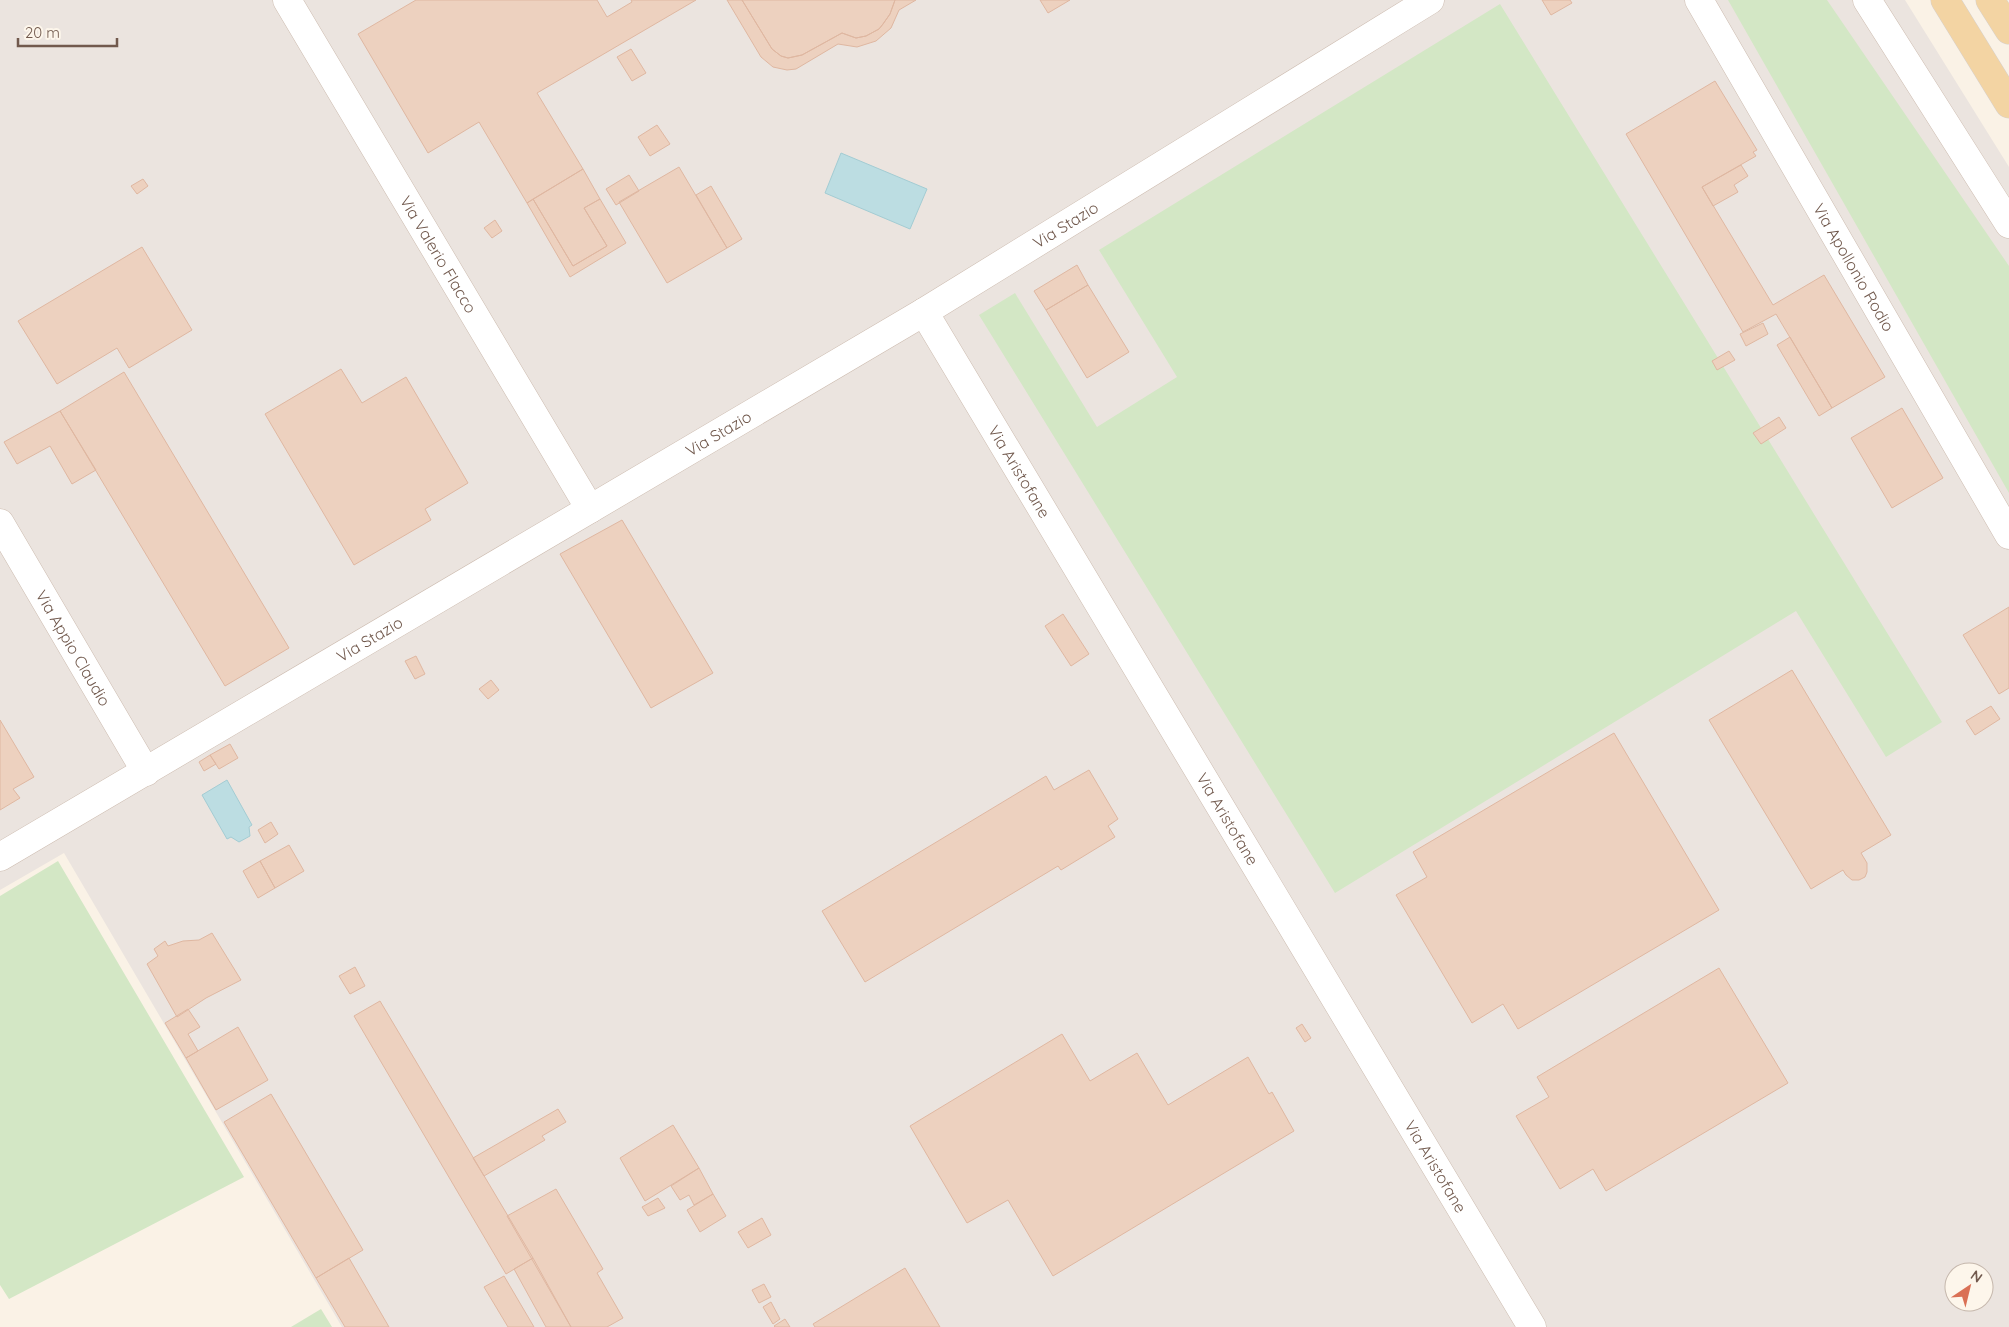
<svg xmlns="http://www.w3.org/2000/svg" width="2009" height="1327" font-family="Quicksand,sans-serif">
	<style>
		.industrial { fill: #ebe4df; fill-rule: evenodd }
		.green { fill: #d3e7c5 }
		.water { fill: #bcdde2; stroke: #a3ccd3 }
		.building { fill: #edd1bf; stroke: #dfb7a1 }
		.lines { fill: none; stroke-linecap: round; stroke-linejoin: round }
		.street-casing { stroke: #cdbcb0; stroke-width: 29 }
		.primary-casing { stroke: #d7d1cd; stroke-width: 29 }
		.street { stroke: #fff; stroke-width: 28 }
		.primary { stroke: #f3d4a3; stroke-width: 28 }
		.labels { text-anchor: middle; stroke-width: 4; stroke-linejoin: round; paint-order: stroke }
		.street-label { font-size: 16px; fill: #71594d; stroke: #fdf6eb }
	</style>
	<rect width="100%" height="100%" fill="#faf2e6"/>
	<path class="industrial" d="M0,0H1905L2009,167V1327H342L64,853L0,890ZM1954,1272H1984V1302H1954Z"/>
	<path class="green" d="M1728,0H1827L2009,266V493Z
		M1500,4L1942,722L1886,757L1796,611L1335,893L979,315L1015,293L1097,427L1177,377L1099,250Z
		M58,861L244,1177L9,1299L0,1285V896Z
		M321,1309L332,1327H291Z"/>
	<path class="water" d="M841,153L927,189L910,229L825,193Z
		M227,780L252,825L249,827L250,836L239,842L231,837L227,839L202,795Z"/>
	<path class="building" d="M416,0H597L607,17L632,2L631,0H696L537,93L583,169L527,203L479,122L428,153L358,34Z
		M727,0H742L772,49L781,56L788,58L802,55L842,33L856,38L866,36L879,29L883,24L890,14L895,0H916L899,10L891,28L876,41L857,47L838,44L796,69L787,70L773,67L761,57Z
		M742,0H895L890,14L883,24L879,29L866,36L856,38L842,33L802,55L788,58L781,56L772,49Z
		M1040,0H1070L1048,13Z
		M1542,0H1570L1572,3L1551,15Z
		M631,49L646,73L632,81L617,57Z
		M1715,81L1757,150L1753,152L1756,156L1702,187L1773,305L1824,275L1885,377L1832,408L1776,314L1743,332L1626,134Z
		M657,125L670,144L650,156L638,137Z
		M1741,165L1748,176L1734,185L1738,192L1713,206L1702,187Z
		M679,167L727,248L667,283L619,202Z
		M583,169L600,199L584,208L607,246L573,266L533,199Z
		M629,175L639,191L616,205L606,189Z
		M143,179L148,186L137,194L131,186Z
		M711,186L742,239L727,248L696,195Z
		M533,199L573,266L607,246L584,208L600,199L626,243L570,277L527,203Z
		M495,220L502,231L492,238L484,228Z
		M142,247L192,330L129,368L117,348L57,384L18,321Z
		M1077,265L1088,285L1046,310L1034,291Z
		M1088,285L1129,352L1087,378L1046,310Z
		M1763,323L1768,334L1746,346L1740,334Z
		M1790,337L1832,408L1819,416L1777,345Z
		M1729,351L1735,360L1717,370L1712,361Z
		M341,369L362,403L406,377L468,483L425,509L431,520L354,565L265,414Z
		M124,372L289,648L225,686L60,411Z
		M1902,408L1943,478L1892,508L1851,438Z
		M60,411L96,470L72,484L50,446L17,464L4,442Z
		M1779,417L1786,428L1761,444L1753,433Z
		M622,520L713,673L651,708L560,554Z
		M2009,607V688L1999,694L1963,635Z
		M1063,614L1089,654L1071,666L1045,626Z
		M416,656L425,674L415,679L405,661Z
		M1792,670L1891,835L1861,853L1867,863V872L1865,877L1859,880H1852L1846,875L1843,870L1811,889L1709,720Z
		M491,680L499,690L488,699L479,689Z
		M1991,706L2000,719L1975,735L1966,721Z
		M0,720L34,777L13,789L20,798L0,810Z
		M1614,733L1719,910L1518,1029L1503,1004L1472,1023L1396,895L1427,877L1413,852Z
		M230,744L238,758L219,769L210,755Z
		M210,755L216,764L204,771L199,762Z
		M1089,770L1118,819L1108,826L1115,837L1061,870L1058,866L865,982L822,911L1046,776L1054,790Z
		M271,822L278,834L265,843L258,830Z
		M289,845L304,871L275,888L260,861Z
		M260,861L275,888L258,898L243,871Z
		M212,933L241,980L206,998L177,1017L147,964L158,956L154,949L165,941L168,946L183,941L199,940Z
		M355,967L365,986L350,994L339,976Z
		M1719,968L1788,1083L1606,1191L1593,1169L1560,1189L1516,1116L1549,1097L1537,1077Z
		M380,1001L533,1258L506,1274L354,1016Z
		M188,1009L200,1027L188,1034L198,1051L186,1058L165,1023Z
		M1302,1024L1311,1038L1305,1042L1296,1028Z
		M238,1027L268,1080L216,1110L186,1058Z
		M1062,1034L1090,1081L1137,1053L1168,1105L1248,1057L1269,1094L1272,1092L1294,1131L1053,1276L1008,1200L967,1223L910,1126Z
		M271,1094L363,1250L316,1278L224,1122Z
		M558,1109L566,1122L542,1136L545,1140L484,1176L473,1158Z
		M673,1125L699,1168L645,1201L620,1158Z
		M699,1168L713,1194L694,1205L689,1195L680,1200L671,1186Z
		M556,1189L603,1269L597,1273L623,1318L607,1327H571L507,1216Z
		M713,1194L726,1216L700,1232L687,1210Z
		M658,1198L665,1208L648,1216L642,1207Z
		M762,1218L771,1235L748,1248L738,1232Z
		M349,1258L389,1327H345L316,1278Z
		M533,1258L571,1327H546L514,1269Z
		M905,1268L940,1327H815L813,1324Z
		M504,1276L534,1327H508L484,1287Z
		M764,1284L771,1297L759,1303L752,1290Z
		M771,1302L780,1319L773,1324L763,1307Z
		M785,1319L790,1327H775L774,1326Z"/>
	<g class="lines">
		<defs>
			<g id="street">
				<path id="s1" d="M287,0L590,509"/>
				<path id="s2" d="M1699,0L2009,535"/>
				<path d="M1867,0L2009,224"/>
				<path id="s3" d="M924,312L1532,1327"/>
				<path id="s4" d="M0,523L146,772"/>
				<path id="s5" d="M0,857L924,312L1430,0"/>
			</g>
			<path id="primary" d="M1945,0L2009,104
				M1990,0L2009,30"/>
		</defs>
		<use href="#street" class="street-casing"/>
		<use href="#primary" class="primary-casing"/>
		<use href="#street" class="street"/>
		<use href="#primary" class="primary"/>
	</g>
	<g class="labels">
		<g class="street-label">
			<text dy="6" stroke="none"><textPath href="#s5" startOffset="1239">Via Stazio</textPath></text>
			<text dy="6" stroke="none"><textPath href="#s1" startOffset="296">Via Valerio Flacco</textPath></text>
			<text dy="6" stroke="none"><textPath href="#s2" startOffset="309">Via Apollonio Rodio</textPath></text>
			<text dy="6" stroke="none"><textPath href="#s5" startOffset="834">Via Stazio</textPath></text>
			<text dy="6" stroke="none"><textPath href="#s3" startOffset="186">Via Aristofane</textPath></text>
			<text dy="6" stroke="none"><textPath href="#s5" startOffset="429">Via Stazio</textPath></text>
			<text dy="6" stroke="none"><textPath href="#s4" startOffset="145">Via Appio Claudio</textPath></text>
			<text dy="6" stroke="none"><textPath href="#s3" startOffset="591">Via Aristofane</textPath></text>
			<text dy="6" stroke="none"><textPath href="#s3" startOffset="996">Via Aristofane</textPath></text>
		</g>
	</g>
	<g transform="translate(1969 1287) rotate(35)"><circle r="24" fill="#fdf6eb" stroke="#c5b7ac"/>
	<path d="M0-4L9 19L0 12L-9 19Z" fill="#da7055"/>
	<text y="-8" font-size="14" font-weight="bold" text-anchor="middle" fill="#71594d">N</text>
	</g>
	<path d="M18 38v8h99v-8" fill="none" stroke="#71594d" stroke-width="2.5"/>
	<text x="25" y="38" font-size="15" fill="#71594d" stroke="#fdf6eb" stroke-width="4" paint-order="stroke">20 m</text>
</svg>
